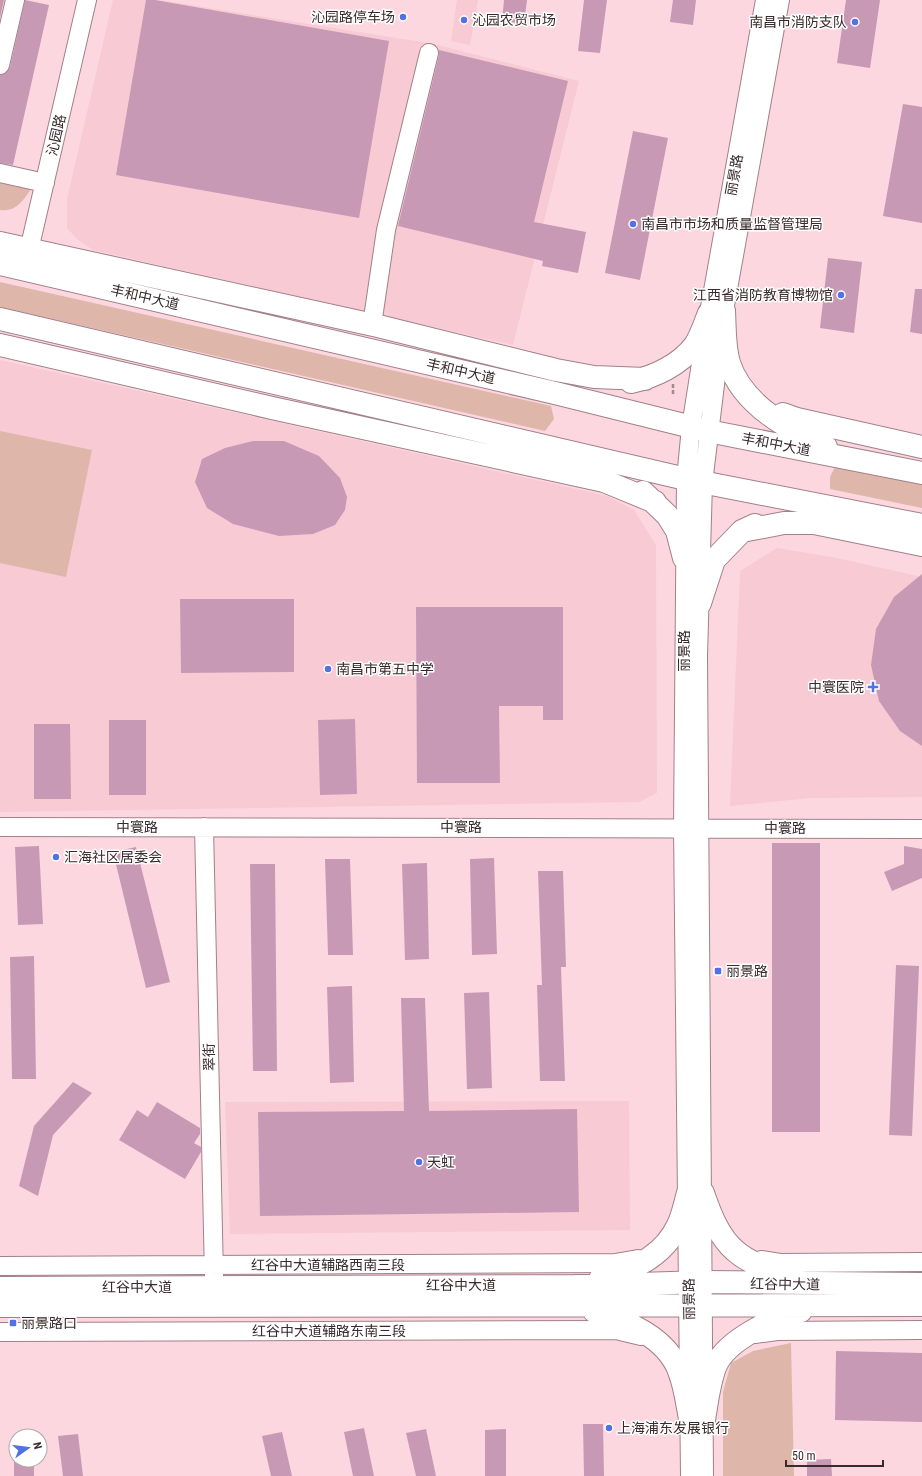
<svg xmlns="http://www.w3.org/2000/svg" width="922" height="1476" font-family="'Roboto Condensed','Noto Sans SC',sans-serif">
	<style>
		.built { fill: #f7cad4 }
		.green { fill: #deb7aa }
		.building { fill: #c899b4 }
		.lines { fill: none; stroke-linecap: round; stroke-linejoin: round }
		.minor-casing { stroke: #a28088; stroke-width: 20 }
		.major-casing { stroke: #a28088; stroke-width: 24 }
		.path { stroke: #a3898f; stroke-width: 2.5; stroke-dasharray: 4 2; stroke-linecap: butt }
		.minor { stroke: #fff; stroke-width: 18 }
		.major { stroke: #fff; stroke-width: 22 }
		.poi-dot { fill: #5171e5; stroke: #fff; stroke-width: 1.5 }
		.labels { text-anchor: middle; stroke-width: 3; stroke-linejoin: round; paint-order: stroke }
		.poi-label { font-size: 14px; fill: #382a2d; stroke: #fff; text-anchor: start }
		.street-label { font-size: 14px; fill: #382a2d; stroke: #fff }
	</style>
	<rect width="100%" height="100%" fill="#fcd7df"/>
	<path class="built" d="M113,0H159L434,44L579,81L513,345L93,250L77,239L67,228V199Z
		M457,0H478L470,45L451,41Z
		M0,360L607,496L634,510L656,545L657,793L639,802L0,812Z
		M777,548L837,558L922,577V797L811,798L730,806L740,571Z
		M629,1101L630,1230L230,1234L225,1102Z"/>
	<path class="green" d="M0,174L36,181C27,194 19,213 0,210Z
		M0,282L551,406L554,419L545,431L0,307Z
		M0,431L92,450L66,577L0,563Z
		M835,467L922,484V508L830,489V477Z
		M791,1343L794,1476H723V1392L731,1363L753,1351Z"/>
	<path class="building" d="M0,0H4L0,18Z
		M25,0L49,5L13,165L0,163V75L7,72L10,67Z
		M146,0H155L389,41L359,218L116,175Z
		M504,0H527L524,24L502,21Z
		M584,0H607L600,53L578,51Z
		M673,0H696L693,25L670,22Z
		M846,0H880L870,68L837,63Z
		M439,50L568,81L534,222L586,232L578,273L542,266L543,261L398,226L439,55Z
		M903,104L922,107V223L883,216Z
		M633,131L668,138L640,280L605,273Z
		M828,258L862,262L854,333L820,328Z
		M915,289H922V334L910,332Z
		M253,441H284L319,456L340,478L347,497L345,510L335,525L313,534L279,536L233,524L207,508L195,482L202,459L225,448Z
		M922,574V746L900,731L879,701L871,665L876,629L894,597Z
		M180,599H294V672L181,673Z
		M416,607H563V720H543V706H499L500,783H417Z
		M355,719L357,794L320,795L318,720Z
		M109,720H146V795H109Z
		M34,724H70L71,799H34Z
		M772,843H820V1132H772Z
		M39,846L43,924L18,925L15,847Z
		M904,846L922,849V878L892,891L884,872L904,864Z
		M136,847L170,982L146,988L113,852Z
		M494,858L497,954L472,955L470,859Z
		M325,859H350L353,955H328Z
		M427,863L429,959L405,960L402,864Z
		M250,864H275L277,1071H253Z
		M538,871H563L566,967H561L565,1081H540L537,985H542Z
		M34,956L36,1079H12L10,957Z
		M896,965L919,966L912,1136L889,1135Z
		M352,986L354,1082L330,1083L327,987Z
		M489,992L492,1088L467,1089L464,993Z
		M401,998H425L429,1111L577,1109L579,1212L260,1216L258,1112L404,1111Z
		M73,1082L92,1093L53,1135L38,1196L19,1186L34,1126Z
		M157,1102L200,1128V1134L194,1143L201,1147V1152L185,1179L119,1140L137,1110L148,1117Z
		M836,1351L922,1353V1422L835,1420Z
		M583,1424H603L604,1476H584Z
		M364,1428L374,1476H353L344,1432Z
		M426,1429L436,1476H416L406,1433Z
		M506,1429V1476H485V1430Z
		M282,1432L292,1476H271L262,1436Z
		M78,1434L83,1476H63L58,1436Z
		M831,1459L832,1476H807V1460Z
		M14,1460H34V1476H14Z"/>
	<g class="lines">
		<defs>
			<path id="minor" d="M0,65L15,0
				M0,173L45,183
				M26,263L87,0
				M372,325L386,230L429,53
				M0,827L922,829
				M204,827L214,1276
				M761,1260L780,1263L922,1262
				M0,1266L615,1263L638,1259
				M0,1332L616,1330L641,1336
				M755,1334L777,1331L922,1330
				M690,1476L683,827L686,479L691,427L709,313L765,0
				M704,1476L698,656L703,483L724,311L780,0"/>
			<path id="major" d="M0,243L378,326L556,370L594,377L645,379
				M0,264L555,393L708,431L922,473
				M724,311C725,329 724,346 729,363C743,406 789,429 826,447
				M0,319L686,479L922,525
				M0,345L272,408L604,481L655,502
				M631,382C654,377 680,365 695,345C701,336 705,323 709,313
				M783,414L797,419L922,447
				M643,492L667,515L677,531L684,558
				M742,531L784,523H814L922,545
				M700,603L714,560L742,531L755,525
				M703,1193C722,1249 737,1261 794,1277
				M600,1279C632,1271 664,1256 678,1225C683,1215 685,1203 688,1193
				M0,1288L575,1286L703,1282L922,1284
				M0,1306L922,1305
				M594,1311C626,1320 667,1338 679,1371C685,1386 687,1403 690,1419
				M704,1420C707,1402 709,1382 716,1365C727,1340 775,1317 801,1311"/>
		</defs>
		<use href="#minor" class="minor-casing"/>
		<use href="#major" class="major-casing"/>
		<path class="path" d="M673,384V396"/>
		<use href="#minor" class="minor"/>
		<use href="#major" class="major"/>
	</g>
	<g class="poi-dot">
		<circle cx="403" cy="17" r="4"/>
		<circle cx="464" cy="20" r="4"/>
		<circle cx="855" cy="22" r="4"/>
		<circle cx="633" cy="224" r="4"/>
		<circle cx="841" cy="295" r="4"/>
		<circle cx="328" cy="669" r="4"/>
		<path d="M871 681h4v4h4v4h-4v4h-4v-4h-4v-4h4z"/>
		<circle cx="56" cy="857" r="4"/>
		<rect x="714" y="967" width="8" height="8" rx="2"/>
		<circle cx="419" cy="1162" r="4"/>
		<rect x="9" y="1319" width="8" height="8" rx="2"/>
		<circle cx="609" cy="1428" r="4"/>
	</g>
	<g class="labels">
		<g class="poi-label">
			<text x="395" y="22" text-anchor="end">沁园路停车场</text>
			<text x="472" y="25">沁园农贸市场</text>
			<text x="847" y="27" text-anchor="end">南昌市消防支队</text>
			<text x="641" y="229">南昌市市场和质量监督管理局</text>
			<text x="833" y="300" text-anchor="end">江西省消防教育博物馆</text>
			<text x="336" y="674">南昌市第五中学</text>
			<text x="864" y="692" text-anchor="end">中寰医院</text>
			<text x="64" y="862">汇海社区居委会</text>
			<text x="726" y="976">丽景路</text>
			<text x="427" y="1167">天虹</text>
			<text x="21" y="1328">丽景路口</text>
			<text x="617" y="1433">上海浦东发展银行</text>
		</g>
		<g class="street-label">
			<text transform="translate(56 135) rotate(-77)" y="5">沁园路</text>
			<text transform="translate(734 175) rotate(-80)" y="5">丽景路</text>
			<text transform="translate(145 297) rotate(13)" y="5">丰和中大道</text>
			<text transform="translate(461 371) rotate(13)" y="5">丰和中大道</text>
			<text transform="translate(776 444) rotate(11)" y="5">丰和中大道</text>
			<text transform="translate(684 651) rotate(-90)" y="5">丽景路</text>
			<text x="137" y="832">中寰路</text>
			<text x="461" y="832">中寰路</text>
			<text x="785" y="833">中寰路</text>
			<text transform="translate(209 1057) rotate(-91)" y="5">翠街</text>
			<text x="328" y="1270">红谷中大道辅路西南三段</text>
			<text transform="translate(785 1284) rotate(1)" y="5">红谷中大道</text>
			<text x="461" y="1290">红谷中大道</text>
			<text x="137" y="1292">红谷中大道</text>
			<text transform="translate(689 1299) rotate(-91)" y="5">丽景路</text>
			<text x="329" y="1336">红谷中大道辅路东南三段</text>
		</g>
	</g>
	<g transform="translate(28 1448) rotate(76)"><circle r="19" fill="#ffffff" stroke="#afaaab"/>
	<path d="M0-3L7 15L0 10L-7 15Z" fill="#5171e5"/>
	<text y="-6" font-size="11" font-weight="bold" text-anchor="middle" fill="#382a2d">N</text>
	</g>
	<path d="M786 1460v6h97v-6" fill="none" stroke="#382a2d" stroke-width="2"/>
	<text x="792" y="1460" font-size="12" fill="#382a2d" stroke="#ffffff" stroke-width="3" paint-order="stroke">50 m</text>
</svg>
